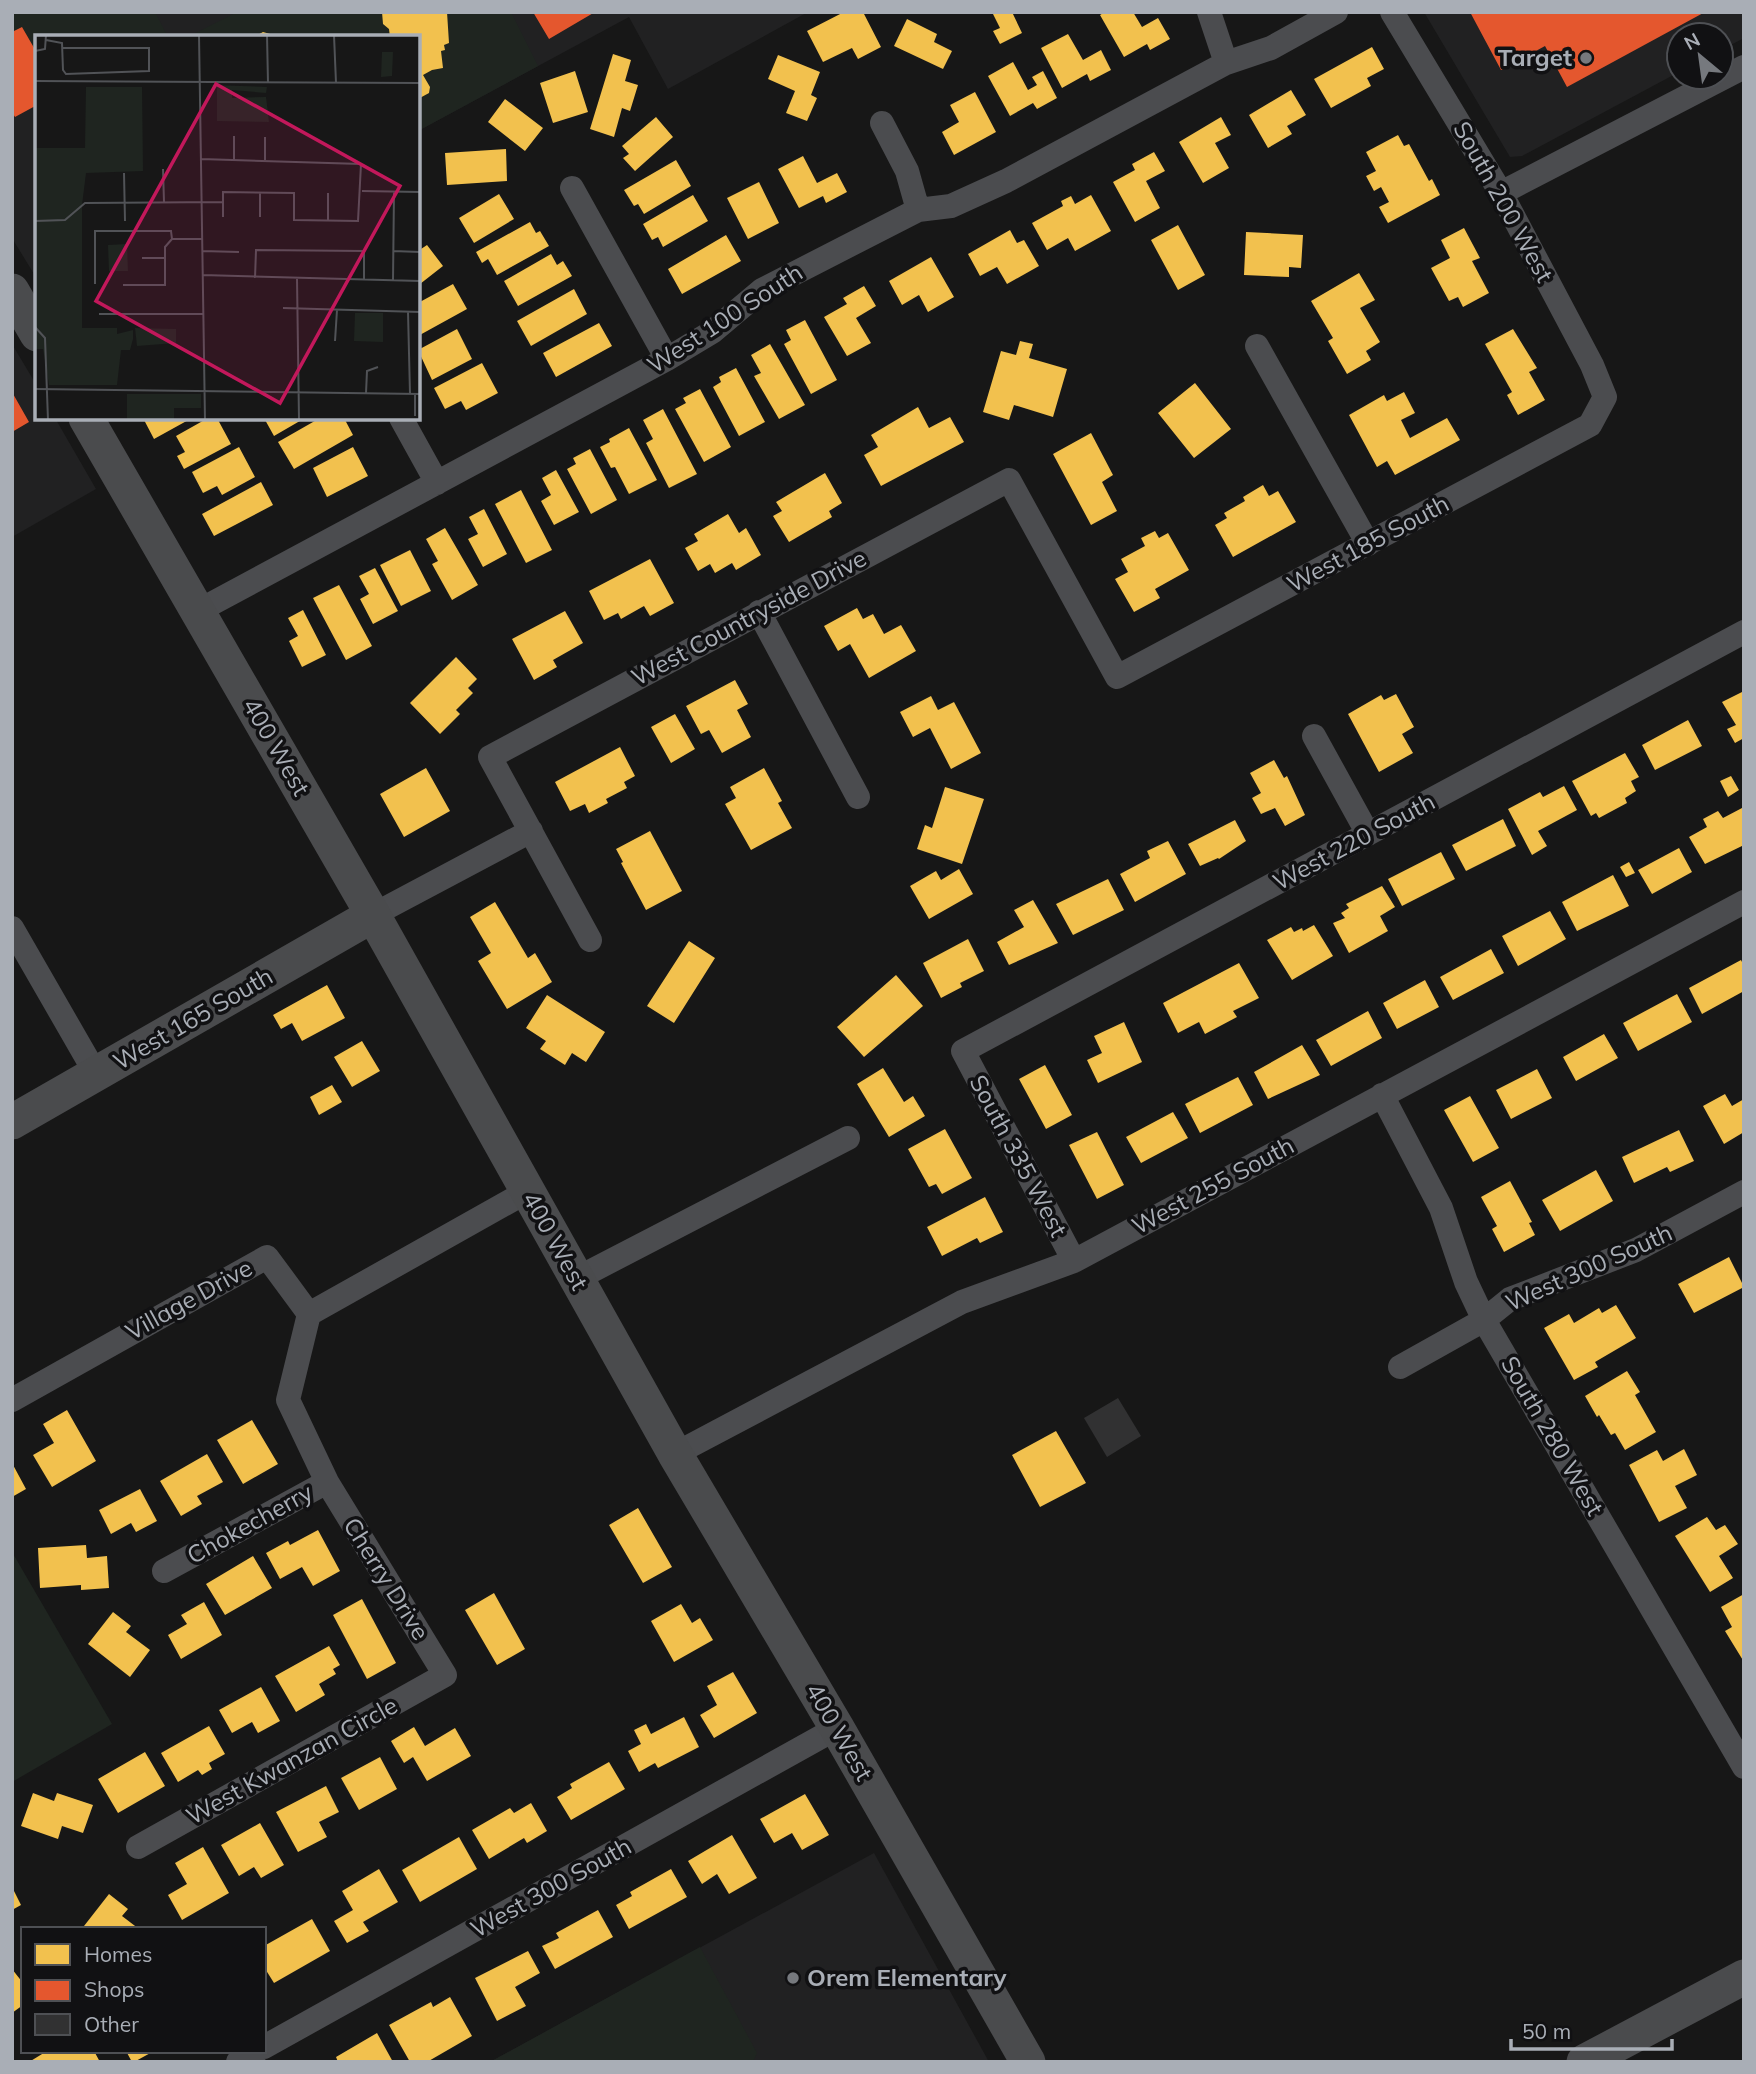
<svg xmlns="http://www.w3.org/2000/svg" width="1756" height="2074" font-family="Mulish,sans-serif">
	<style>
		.built { fill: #212122 }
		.green { fill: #1f2520 }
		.homes { fill: #f2c14e }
		.shops { fill: #e4572e }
		.building { fill: #313132 }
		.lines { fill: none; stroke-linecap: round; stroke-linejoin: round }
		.street { stroke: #4b4c4f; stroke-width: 24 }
		.secondary { stroke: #4a4b4d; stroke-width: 35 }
		.poi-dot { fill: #76797e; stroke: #111113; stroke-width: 2.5 }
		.labels { text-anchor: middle; stroke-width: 7; stroke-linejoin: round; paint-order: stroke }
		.poi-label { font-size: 24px; font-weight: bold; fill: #a9aeb6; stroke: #111113; text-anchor: end }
		.street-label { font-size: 24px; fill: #a9aeb6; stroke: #111113 }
		.inset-road { fill: none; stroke: #515357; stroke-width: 2 }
		.view { fill: #c2185b; fill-opacity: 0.15; stroke: #c2185b; stroke-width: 3.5 }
		.inset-edge { fill: none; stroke: #a9aeb6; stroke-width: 3.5 }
	</style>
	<rect width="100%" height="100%" fill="#171717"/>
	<path class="built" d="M12,12H808L668,89L629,17L418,131V37H37V279L12,238Z
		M1424,12H1744V38L1721,50V35H1679V72L1522,156L1510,157Z
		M12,344L37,386V418H55L96,489L12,537Z
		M874,1853L989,2062H490Z"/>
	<path class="green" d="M12,12H155L168,37H37V53L12,32Z
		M237,12H511L538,66L418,131V37H188Z
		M12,1552L112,1724L12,1782Z
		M700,1947L757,2053L753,2062H490Z"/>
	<path class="homes" d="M382,12H447L449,43L444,45L445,50L441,51L443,68L432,70L423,75L430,87L429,93L418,99V37H390L389,29L383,24Z
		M844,12H863L881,47L858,59L852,48L823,62L807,31Z
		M992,12H1012L1022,33L1000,44L993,31L1000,28Z
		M1105,12H1133L1142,27L1158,18L1170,39L1150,50L1147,44L1124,57L1100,15Z
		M907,19L937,34L934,42L952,51L943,69L894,46Z
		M263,32L277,36V37H254Z
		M1068,34L1083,60L1101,50L1111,70L1090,81L1087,74L1062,88L1041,48Z
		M1372,47L1384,69L1367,78L1371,86L1331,108L1314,79Z
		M613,54L631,60L625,81L638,85L630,111L622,108L614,137L590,129Z
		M778,55L820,72L811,95L817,98L807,121L786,113L795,91L768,79Z
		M1013,62L1028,90L1037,85L1032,77L1043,71L1057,98L1037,109L1033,103L1010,116L988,76Z
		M575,71L588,112L553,123L540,83Z
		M1291,90L1306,115L1287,126L1292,134L1268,148L1249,115Z
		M975,92L996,132L954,155L942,132L959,122L950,105Z
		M505,99L543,128L525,151L488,122Z
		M656,117L673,137L635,171L623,158L629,154L622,146Z
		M1221,117L1231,135L1215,143L1229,168L1203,183L1179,142Z
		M1398,135L1404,146L1409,144L1429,181L1432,179L1440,195L1388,223L1379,207L1389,202L1381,187L1374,191L1366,176L1376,171L1366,152Z
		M506,149L507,181L447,185L445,153Z
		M1154,152L1165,171L1146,181L1160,208L1135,222L1113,182L1135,170L1132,164Z
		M803,156L817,183L837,173L847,192L826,203L823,196L799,208L778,169Z
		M676,160L691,186L644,214L638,204L634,206L624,190Z
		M759,182L779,223L748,239L727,198Z
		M499,194L514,219L474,243L459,218Z
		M693,195L708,221L663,247L658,237L652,240L643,224Z
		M1091,195L1111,231L1075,251L1068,238L1047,250L1032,223L1063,206L1061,201L1071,196L1075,204Z
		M530,222L536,233L540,231L549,246L497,275L488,259L482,263L476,252Z
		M1178,225L1205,275L1178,290L1151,240Z
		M1464,228L1480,258L1472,261L1489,293L1463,307L1458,297L1449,301L1431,268L1450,258L1441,240Z
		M1010,230L1017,243L1024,240L1039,266L1007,284L997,267L980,276L968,254Z
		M1246,232L1303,235L1301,268L1289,267V277L1244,275Z
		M726,235L741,261L682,294L668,269Z
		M427,245L443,266L420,284L418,281V251Z
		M551,254L557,265L563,261L572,276L518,306L504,281Z
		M931,257L954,297L928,312L919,295L902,305L889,281Z
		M1359,273L1375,300L1360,308L1380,342L1366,351L1371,360L1347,374L1328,341L1333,338L1311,301Z
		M453,284L467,309L418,336V303Z
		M864,286L876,306L856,318L871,343L847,356L824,317L847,304L843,298Z
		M574,289L587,314L531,346L517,321Z
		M805,320L837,380L811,394L784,344L791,340L786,330Z
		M599,323L612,346L556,377L543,353Z
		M457,329L472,359L432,380L418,350Z
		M1513,329L1537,368L1529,372L1545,400L1518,415L1507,395L1512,392L1485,344Z
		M1020,341L1033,344L1029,358L1067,369L1053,417L1014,405L1009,420L983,412L1001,351L1016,355Z
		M770,344L805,405L779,419L754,376L761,373L751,355Z
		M482,363L498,393L466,410L461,401L445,409L434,388Z
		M736,368L765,422L739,436L713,387L721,382L719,377Z
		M1195,383L1231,429L1194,458L1158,413Z
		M700,389L731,447L704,462L675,409L686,403L683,398Z
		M1404,392L1415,413L1401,420L1410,438L1447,418L1460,440L1395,475L1387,461L1377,467L1349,415L1384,395L1387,401Z
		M918,407L929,428L950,417L964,442L881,486L864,455L878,447L871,435Z
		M663,409L697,474L669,488L646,443L653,439L643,420Z
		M143,418H192L154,439Z
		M208,418H217L231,444L184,469L177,456L185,452L176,436Z
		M264,418H305L274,436Z
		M320,418H331L333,421L344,418L353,435L294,469L278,442Z
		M629,428L657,480L629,494L615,467L611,468L600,447L610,442L609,439Z
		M1091,433L1113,475L1102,482L1117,511L1091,525L1053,454Z
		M239,447L255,477L222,495L217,486L203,493L192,472Z
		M353,447L368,476L327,497L313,468Z
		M590,449L617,500L591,514L567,469L576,464L573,458Z
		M556,470L579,512L554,525L541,501L551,495L542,478Z
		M825,473L842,503L829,511L832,517L789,542L773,516L782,511L776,502Z
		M261,482L273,505L214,536L202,514Z
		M1263,485L1269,496L1278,491L1296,522L1233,557L1215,525L1227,518L1224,513L1245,501L1243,497Z
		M521,490L552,550L526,563L495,504Z
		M484,509L507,554L483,567L468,539L478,534L469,517Z
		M728,514L739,533L746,528L761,555L736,570L732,563L715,573L710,564L698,571L685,548L698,541L694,534Z
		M445,528L478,585L452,600L432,564L438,561L426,539Z
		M1155,531L1159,538L1168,533L1189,570L1155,589L1160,598L1134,612L1115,579L1128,572L1121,559L1145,546L1141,538Z
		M410,550L431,591L401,606L380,565Z
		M650,559L674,603L650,616L644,606L621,619L618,613L604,620L589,591Z
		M375,568L398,611L373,624L360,599L369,594L359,576Z
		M339,585L372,646L346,660L313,598Z
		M857,608L863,619L873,614L884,634L901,625L916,651L869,678L850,644L838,651L824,626Z
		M303,610L326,655L302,667L289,641L298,636L288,618Z
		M565,611L583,643L553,660L557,667L534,680L512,639Z
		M456,657L477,679L468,688L473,693L456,710L460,714L440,734L410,703Z
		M735,680L748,704L737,710L751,737L722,753L709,730L701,734L686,706Z
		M1744,691V738L1735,743L1727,729L1736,725L1722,702Z
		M1396,694L1414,727L1402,734L1413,753L1379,772L1348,714L1381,695L1384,700Z
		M931,696L938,710L954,702L981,753L951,769L930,728L913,737L900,712Z
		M675,714L695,749L671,763L651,727Z
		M1688,720L1702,746L1655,770L1642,745Z
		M620,747L635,776L624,782L627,788L606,799L608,803L589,813L585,804L570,811L555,782Z
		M1625,753L1639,777L1631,781L1636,791L1625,798L1627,803L1599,818L1596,813L1591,816L1572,781Z
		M1274,760L1284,778L1287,776L1305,815L1285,826L1275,808L1261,814L1252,798L1261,793L1250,773Z
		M426,768L450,811L404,837L380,794Z
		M764,768L782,801L778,803L792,828L751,850L725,804L736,798L730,787Z
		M1731,776L1739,790L1728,797L1720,781Z
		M1564,786L1577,810L1538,831L1547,846L1532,855L1508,809L1540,792L1543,797Z
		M945,787L984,799L962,864L917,849L925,825L932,828Z
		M1742,808L1744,845L1705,864L1689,837L1707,827L1703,819L1718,811L1723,818Z
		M1503,819L1516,846L1466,871L1452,845Z
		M1235,820L1246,841L1219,859L1218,858L1200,866L1188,844Z
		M650,831L682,891L646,910L621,863L623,862L616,849Z
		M1168,841L1186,874L1135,902L1120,874L1150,858L1147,851Z
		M1679,848L1692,872L1652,894L1638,870Z
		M1441,852L1455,879L1402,906L1388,879Z
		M1629,862L1635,873L1626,877L1620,867Z
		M959,869L973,894L929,919L910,886L936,871L941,880Z
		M1613,875L1629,906L1577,931L1562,902Z
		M1108,879L1124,910L1073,935L1056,904Z
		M1382,886L1395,907L1380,916L1388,931L1349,953L1333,923L1345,918L1341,913L1349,908L1346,904Z
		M1033,900L1058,943L1009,965L997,942L1024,927L1014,910Z
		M495,902L528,958L535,953L552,982L507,1009L478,961L491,953L470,917Z
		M1550,911L1566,939L1518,966L1502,936Z
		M1314,925L1333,956L1292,980L1267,940L1291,927L1294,932L1302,928L1303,931Z
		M968,939L984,971L960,983L962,987L941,998L923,963Z
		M689,941L715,958L674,1023L647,1006Z
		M1491,949L1504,973L1453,1000L1440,977Z
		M1741,960L1744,966V991L1702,1014L1689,988Z
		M1239,963L1259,998L1233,1011L1237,1017L1205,1034L1199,1022L1178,1033L1163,1003Z
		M896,975L923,1006L864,1057L837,1027Z
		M1425,980L1439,1007L1397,1029L1383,1003Z
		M327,985L345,1018L302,1041L292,1023L281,1029L273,1015Z
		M1677,994L1692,1022L1638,1051L1623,1023Z
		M547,995L605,1032L586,1062L572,1053L565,1065L540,1049L546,1041L526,1028Z
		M1368,1011L1382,1038L1331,1066L1316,1040Z
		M1124,1022L1142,1062L1098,1083L1087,1060L1102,1053L1094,1036Z
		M1604,1034L1618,1058L1576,1081L1563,1057Z
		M362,1041L380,1071L352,1087L334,1057Z
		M1302,1045L1320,1075L1268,1099L1254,1072Z
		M1045,1065L1072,1115L1046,1129L1019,1079Z
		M883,1068L904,1102L913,1096L925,1116L889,1137L857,1084Z
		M1537,1069L1552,1098L1511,1119L1496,1090Z
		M1238,1077L1253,1105L1200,1133L1185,1104Z
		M332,1085L342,1102L319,1115L310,1097Z
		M1725,1094L1732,1106L1744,1099V1132L1724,1144L1703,1106Z
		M1470,1096L1499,1148L1473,1162L1444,1110Z
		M1173,1112L1188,1138L1141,1163L1126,1137Z
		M945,1129L972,1178L942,1194L936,1184L929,1187L908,1149Z
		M1679,1130L1694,1161L1670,1172L1667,1167L1634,1183L1622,1157Z
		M1097,1132L1124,1185L1097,1199L1069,1145Z
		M1596,1170L1613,1201L1560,1231L1542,1200Z
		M1510,1181L1532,1222L1529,1223L1535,1235L1504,1252L1492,1229L1497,1226L1481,1197Z
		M985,1197L1003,1232L980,1243L977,1238L942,1256L927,1227Z
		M1729,1257L1744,1287L1694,1313L1678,1284Z
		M1616,1305L1636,1338L1595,1362L1598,1367L1574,1380L1544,1328L1569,1314L1574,1323L1599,1308L1602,1313Z
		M1627,1371L1640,1392L1635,1395L1656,1432L1625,1450L1615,1433L1611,1435L1599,1415L1597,1417L1585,1396Z
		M67,1410L96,1461L52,1487L33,1455L54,1443L43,1424Z
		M252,1420L278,1464L243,1484L217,1440Z
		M1056,1431L1086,1483L1040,1507L1012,1455Z
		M1684,1449L1697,1475L1675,1486L1687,1508L1659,1522L1629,1465L1657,1450L1663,1461Z
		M207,1454L223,1482L197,1496L202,1504L181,1516L160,1481Z
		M12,1463L26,1489L12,1497Z
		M140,1489L157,1521L136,1532L131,1523L111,1534L99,1510Z
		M638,1508L672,1567L643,1583L609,1525Z
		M1707,1517L1716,1530L1725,1525L1738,1544L1719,1556L1733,1578L1710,1592L1675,1536Z
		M318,1530L340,1571L313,1586L302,1567L280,1579L266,1553L288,1541L290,1545Z
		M86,1545L87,1558L107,1556L109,1588L81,1590V1585L40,1588L38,1548Z
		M253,1556L272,1588L225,1615L206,1584Z
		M494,1593L525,1649L497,1665L465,1610Z
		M1744,1594V1662L1725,1631L1732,1627L1721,1607Z
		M362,1599L396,1663L367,1679L333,1615Z
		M204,1602L222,1635L181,1659L168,1635L187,1624L181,1615Z
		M681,1604L692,1623L700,1618L713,1640L674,1662L651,1621Z
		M113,1612L131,1626L126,1632L150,1650L130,1677L88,1644Z
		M329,1646L340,1665L333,1669L336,1674L319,1684L325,1695L296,1712L275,1676Z
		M733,1672L757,1713L714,1738L700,1715L717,1705L707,1686Z
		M261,1687L280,1721L258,1733L252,1722L232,1733L219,1710Z
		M684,1717L699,1747L658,1768L655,1763L639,1772L628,1751L641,1744L634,1730L646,1724L651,1734Z
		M209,1726L225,1754L209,1763L212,1769L202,1775L198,1770L178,1782L161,1753Z
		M414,1727L425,1746L455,1728L471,1756L427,1781L413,1757L404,1763L391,1741Z
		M145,1752L165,1786L118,1813L98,1779Z
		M380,1757L397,1789L359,1810L341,1778Z
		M609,1762L625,1789L571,1820L557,1797L572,1788L570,1784Z
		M326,1786L339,1812L319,1822L327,1837L298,1852L276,1812Z
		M33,1793L54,1801L57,1793L93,1805L83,1833L62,1826L58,1839L21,1826Z
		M805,1794L829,1835L802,1850L792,1833L774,1843L760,1819Z
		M531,1803L547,1831L527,1843L524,1838L489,1859L472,1830L510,1808L514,1813Z
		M260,1823L284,1865L261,1878L254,1867L239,1876L221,1845Z
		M732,1835L757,1878L729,1894L717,1874L702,1884L688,1861Z
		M459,1837L477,1869L420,1902L402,1870Z
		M203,1847L229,1893L182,1920L168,1895L187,1884L175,1863Z
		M379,1869L398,1902L363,1922L369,1931L347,1943L334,1921L353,1910L342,1891Z
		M671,1869L687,1897L629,1929L616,1905L632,1896L630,1892Z
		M12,1887L21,1905L12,1910Z
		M109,1894L128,1909L122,1916L139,1929H87L84,1926Z
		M598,1910L613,1937L555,1969L542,1946L559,1938L556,1933Z
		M312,1919L330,1951L274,1983L264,1967V1946Z
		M528,1951L540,1973L515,1987L526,2006L497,2021L475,1978Z
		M12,1969L23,1983V2005L12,2013Z
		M450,1997L472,2036L427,2062H410L389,2025L431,2002L433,2007Z
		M377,2033L393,2062H338L336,2057Z
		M47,2051H94L100,2062H29Z
		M126,2051H154L134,2062H132Z"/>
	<path class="shops" d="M533,12H595L549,39Z
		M1470,12H1705L1567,87L1545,46L1501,70Z
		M22,27L37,53V105L15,117L12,112V32Z
		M12,392L29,422L12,432Z"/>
	<path class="building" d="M1118,1398L1141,1436L1107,1457L1084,1418Z"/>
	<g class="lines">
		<path class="street" d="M1209,12L1226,63
			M882,123L907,171L918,210
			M572,188L667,359
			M1501,193L1744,67
			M1257,346L1368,544
			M401,418L437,483
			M198,611L667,359L712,332L762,290L918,210L951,206L1006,181L1226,63L1271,48L1336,12
			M759,612L858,797
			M1314,736L1368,834
			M373,915L531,831
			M12,928L96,1074
			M590,940L490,757L1009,480L1117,677L1590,425L1605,397L1592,365L1501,193L1392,12
			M1382,1095L1441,1208L1466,1282L1484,1320L1744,1767
			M1074,1261L963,1051L1744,632
			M576,1279L848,1138
			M309,1314L528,1191
			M1400,1367L1484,1320L1510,1299L1636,1250L1744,1192
			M12,1400L267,1257L309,1314
			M675,1454L962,1302L1074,1261L1744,902
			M164,1571L327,1482
			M138,1847L445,1675L327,1482L288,1400L309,1314
			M264,2047L837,1728
			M238,2062L257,2051"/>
		<path class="secondary" d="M12,291L37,334
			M86,418L373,915L675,1454L837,1728L1028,2062
			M12,1122L373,915
			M1584,2062L1744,1977"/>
	</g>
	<g class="poi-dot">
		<circle cx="1586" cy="58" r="7"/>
		<circle cx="793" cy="1978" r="7"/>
	</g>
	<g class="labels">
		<g class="poi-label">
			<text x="1572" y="66">Target</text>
			<text x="807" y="1986" text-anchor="start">Orem Elementary</text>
		</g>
		<g class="street-label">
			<text transform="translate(1503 202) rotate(61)" y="8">South 200 West</text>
			<text transform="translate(725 319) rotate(-33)" y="8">West 100 South</text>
			<text transform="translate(1368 544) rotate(-28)" y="8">West 185 South</text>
			<text transform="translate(749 618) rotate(-28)" y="8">West Countryside Drive</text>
			<text transform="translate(276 747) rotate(60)" y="8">400 West</text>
			<text transform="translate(1354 842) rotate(-28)" y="8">West 220 South</text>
			<text transform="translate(193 1019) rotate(-30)" y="8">West 165 South</text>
			<text transform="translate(1018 1156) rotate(62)" y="8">South 335 West</text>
			<text transform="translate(1213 1186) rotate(-28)" y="8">West 255 South</text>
			<text transform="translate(555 1241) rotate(61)" y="8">400 West</text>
			<text transform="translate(1589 1268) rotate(-24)" y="8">West 300 South</text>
			<text transform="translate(189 1300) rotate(-29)" y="8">Village Drive</text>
			<text transform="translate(1552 1436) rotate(60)" y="8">South 280 West</text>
			<text transform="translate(250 1524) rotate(-29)" y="8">Chokecherry</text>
			<text transform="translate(386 1579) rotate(58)" y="8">Cherry Drive</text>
			<text transform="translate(839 1732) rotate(60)" y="8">400 West</text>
			<text transform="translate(292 1761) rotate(-29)" y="8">West Kwanzan Circle</text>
			<text transform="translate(551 1888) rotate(-29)" y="8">West 300 South</text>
		</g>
	</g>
	<g transform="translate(35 35)">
		<rect width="385" height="385" fill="#171717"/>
		<path d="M347,17H358L357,41L346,42ZM176,50L232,52L231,58L197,55V63L231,62L234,87L182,86V53ZM51,52H107L108,136L51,138L47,170V293H82V299L98,295V304L95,315H86L82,350H14L8,314H0V113H50ZM92,209L93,236H74L73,210ZM320,278H348V307L319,306ZM100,293L141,294V308L102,311ZM92,359H166V373H139V385H92Z" fill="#1f2520"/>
		<path class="inset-road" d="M164,0L170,385M232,0L233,48M299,0L301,48M11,5L27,8L28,35L31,39L114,36V13H28M0,16L10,14L11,0M0,46L385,48M199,101V125M230,102V125M166,124L326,129L323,186L259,185V158L188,157V182M128,134L129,167M89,138L90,186M327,156L385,157M293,158V185M225,182V157M0,186L30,185L50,168L188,167M137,204H167M167,216L204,217M358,216L385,217M107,223H129M167,240L385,246M220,243L221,215L329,216V245M262,244L264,385M358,246L359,157M60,249V196H136L137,204M88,250H130V212L137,204M248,273L385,277M373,277L375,359M64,279H168M0,292L10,303L13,385M300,306L302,275M0,354L385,359M331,358L332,336L343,332M380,359V381"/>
		<path class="view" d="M181,49L365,151L245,368L61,266Z"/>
		<rect width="385" height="385" class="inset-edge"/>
	</g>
	<rect width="1756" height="2074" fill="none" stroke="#a9aeb6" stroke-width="28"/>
	<rect x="21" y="1927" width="245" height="126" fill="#111113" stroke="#4e5054" stroke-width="2"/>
	<rect x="35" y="1944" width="35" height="21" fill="#f2c14e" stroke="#4e5054" stroke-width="2"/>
	<text x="84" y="1962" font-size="21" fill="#a9aeb6">Homes</text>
	<rect x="35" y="1980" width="35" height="21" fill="#e4572e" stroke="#4e5054" stroke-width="2"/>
	<text x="84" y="1997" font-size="21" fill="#a9aeb6">Shops</text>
	<rect x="35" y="2014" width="35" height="21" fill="#313132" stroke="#4e5054" stroke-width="2"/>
	<text x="84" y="2032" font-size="21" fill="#a9aeb6">Other</text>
	<g transform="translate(1700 56) rotate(331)"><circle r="33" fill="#111113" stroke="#4e5054" stroke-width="2"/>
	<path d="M0-5L12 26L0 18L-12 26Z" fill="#76797e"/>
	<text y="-10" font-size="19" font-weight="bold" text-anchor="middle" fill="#a9aeb6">N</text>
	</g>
	<path d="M1511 2039v10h161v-10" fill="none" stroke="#a9aeb6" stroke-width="3.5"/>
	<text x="1522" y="2039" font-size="21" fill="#a9aeb6" stroke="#111113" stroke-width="5" paint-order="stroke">50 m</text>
</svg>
